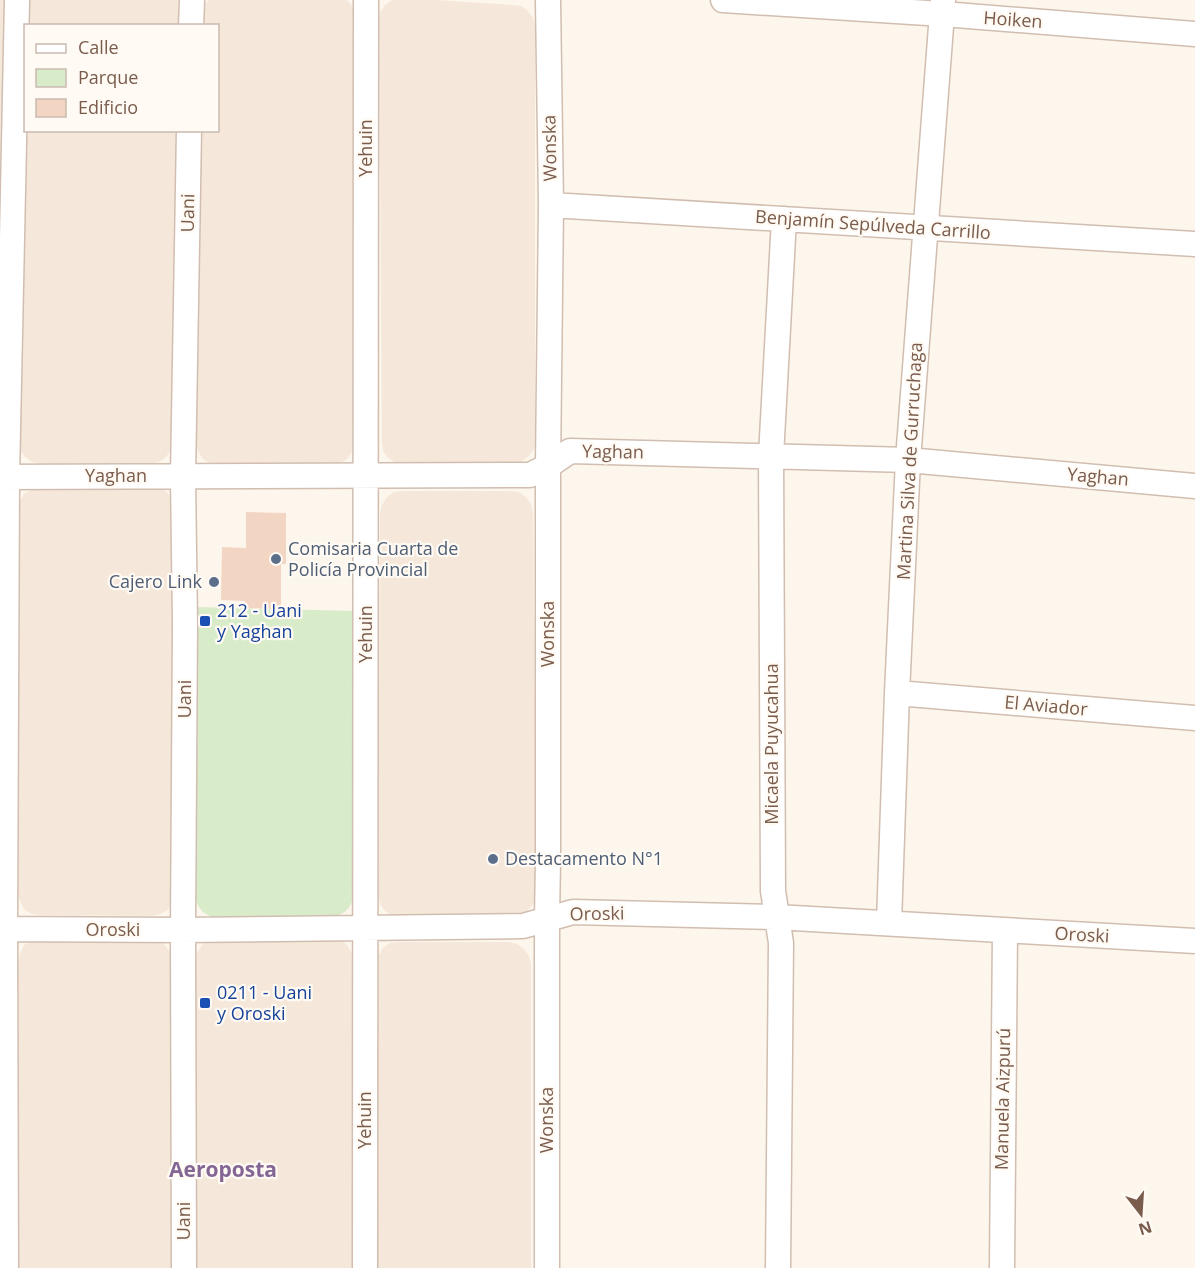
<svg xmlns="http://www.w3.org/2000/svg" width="1195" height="1268" font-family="'Open Sans',sans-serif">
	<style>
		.residential { fill: #f5e8da }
		.green { fill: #d8ecc9 }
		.building { fill: #f3d5c3 }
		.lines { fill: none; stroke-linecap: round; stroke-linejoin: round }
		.street-casing { stroke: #d1beb0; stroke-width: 27 }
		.street { stroke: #fff; stroke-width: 24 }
		.service-dot { fill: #5c6f8a; stroke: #fffaf3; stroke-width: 2 }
		.transit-dot { fill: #1a4fb4; stroke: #fffaf3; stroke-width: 2 }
		.labels { text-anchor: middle; stroke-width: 4.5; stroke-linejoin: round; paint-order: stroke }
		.street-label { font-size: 18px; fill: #7a5c4d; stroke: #fffaf3 }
		.service-label { font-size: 18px; fill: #4e5e75; stroke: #fffaf3; text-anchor: start }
		.transit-label { font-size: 18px; fill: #164399; stroke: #fffaf3; text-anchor: start }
		.quarter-label { font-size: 21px; font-weight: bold; fill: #846695; stroke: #fffaf3 }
	</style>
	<rect width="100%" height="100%" fill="#fdf6ec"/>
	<path class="residential" d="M0,0H6L0,248Z
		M29,0H178L179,25H28Z
		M208,0H346L349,2L354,10L356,18L353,443L352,452L347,459L339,464L219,465L210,463L203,459L198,451L196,443L201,131L218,130V26L203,25L205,5Z
		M392,0H435L512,5L521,6L528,11L533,18L535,27V441L534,449L529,456L522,461L513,463L404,465L396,463L388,458L383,451L382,442L379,21L380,12L385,5Z
		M26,131H177L173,441L171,450L166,457L159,462L150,464H41L32,462L25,457L20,450L18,441Z
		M40,487L159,488L167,492L171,499L173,508L172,902L168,910L160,914L152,916L40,915L32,914L24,909L20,901L18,893V510L20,501L24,494L32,489Z
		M402,491H510L519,492L526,497L531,504L533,513L536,894L534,903L529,909L522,914L392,916L385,911L380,904L378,895L380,513L382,505L387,497L394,492Z
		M339,939L346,944L351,951L353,959V1268H195L196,961L197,953L202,945L209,940Z
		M158,940L165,945L170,952L172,961V1268H18V962L20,953L24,945L32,941Z
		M399,942H509L517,944L524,949L529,956L531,964V1268H377L376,964L378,956L383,948L390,943Z"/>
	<path class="green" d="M196,607L355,611L354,895C351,908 345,915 331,917L217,918C204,915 198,910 195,896Z"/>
	<path class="building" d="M246,512L286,513V564H281V609L245,608V601L221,600L222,547L246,548Z"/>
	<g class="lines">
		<defs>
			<path id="street" d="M723,0L943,14L1195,34
				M191,26L192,0
				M551,205L1195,244
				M0,477L530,475L548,466L570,451L908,460L1195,486
				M897,693L1195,718
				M889,923L897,693L908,460L943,0
				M0,929L183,930L523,926L573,912L776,917L1195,941
				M6,1268L5,929L7,477L17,0
				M184,1268L183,930L185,624L183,476L189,130
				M365,1268L366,0
				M547,1268V918L548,861V466L551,205L548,0
				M778,1268L781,943L773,891L771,456L784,219
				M1002,1268L1005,931"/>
		</defs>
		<use href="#street" class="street-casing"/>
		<use href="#street" class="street"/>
	</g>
	<g class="service-dot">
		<circle cx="276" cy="559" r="6"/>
		<circle cx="214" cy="582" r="6"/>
		<circle cx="493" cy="859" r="6"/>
	</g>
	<g class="transit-dot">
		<rect x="199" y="615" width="12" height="12" rx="3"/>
		<rect x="199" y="997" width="12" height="12" rx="3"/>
	</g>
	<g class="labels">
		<g class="street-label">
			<text transform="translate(1013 20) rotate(4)" y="6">Hoiken</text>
			<text transform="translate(366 148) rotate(-90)" y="6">Yehuin</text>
			<text transform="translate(550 148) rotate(-91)" y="6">Wonska</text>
			<text transform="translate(188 213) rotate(-89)" y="6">Uani</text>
			<text transform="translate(873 225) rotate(4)" y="6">Benjamín Sepúlveda Carrillo</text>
			<text transform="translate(613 452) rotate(1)" y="6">Yaghan</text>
			<text transform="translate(910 461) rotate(-87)" y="6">Martina Silva de Gurruchaga</text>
			<text x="116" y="482">Yaghan</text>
			<text transform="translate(1098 477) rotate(5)" y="6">Yaghan</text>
			<text transform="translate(366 634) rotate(-90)" y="6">Yehuin</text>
			<text transform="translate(548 634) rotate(-90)" y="6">Wonska</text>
			<text transform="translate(185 699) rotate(-90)" y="6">Uani</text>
			<text transform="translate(1046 706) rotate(5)" y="6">El Aviador</text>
			<text transform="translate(772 744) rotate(-90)" y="6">Micaela Puyucahua</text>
			<text transform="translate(597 914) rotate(-1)" y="6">Oroski</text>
			<text x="113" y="936">Oroski</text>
			<text transform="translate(1082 935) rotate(3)" y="6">Oroski</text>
			<text transform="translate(1003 1099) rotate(-89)" y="6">Manuela Aizpurú</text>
			<text transform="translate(365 1120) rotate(-90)" y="6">Yehuin</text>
			<text transform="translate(547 1120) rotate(-90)" y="6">Wonska</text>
			<text transform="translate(184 1221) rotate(-90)" y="6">Uani</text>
		</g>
		<g class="service-label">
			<text x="288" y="555">Comisaria Cuarta de<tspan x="288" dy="21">Policía Provincial</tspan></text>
			<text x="202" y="588" text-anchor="end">Cajero Link</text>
			<text x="505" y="865">Destacamento N°1</text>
		</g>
		<g class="transit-label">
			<text x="217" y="617">212 - Uani<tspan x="217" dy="21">y Yaghan</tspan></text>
			<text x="217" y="999">0211 - Uani<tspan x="217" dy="21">y Oroski</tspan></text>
		</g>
		<g class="quarter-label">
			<text x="223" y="1177">Aeroposta</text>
		</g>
	</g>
	<rect x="24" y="24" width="195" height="108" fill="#fffaf3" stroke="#cabbb1" stroke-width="1.5"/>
	<rect x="36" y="44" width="30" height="9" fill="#ffffff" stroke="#cabbb1" stroke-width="1.5"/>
	<text x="78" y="54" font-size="18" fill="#7a5c4d">Calle</text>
	<rect x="36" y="69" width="30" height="18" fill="#d8ecc9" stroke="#cabbb1" stroke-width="1.5"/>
	<text x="78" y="84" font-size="18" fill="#7a5c4d">Parque</text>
	<rect x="36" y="99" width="30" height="18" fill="#f3d5c3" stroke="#cabbb1" stroke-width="1.5"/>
	<text x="78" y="114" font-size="18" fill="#7a5c4d">Edificio</text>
	<g transform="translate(1141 1214) rotate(163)" stroke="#fffaf3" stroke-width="4.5" paint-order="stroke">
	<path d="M0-4.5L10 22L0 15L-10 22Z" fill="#7a5c4d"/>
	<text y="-9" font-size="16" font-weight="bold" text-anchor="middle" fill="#7a5c4d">N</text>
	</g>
</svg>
